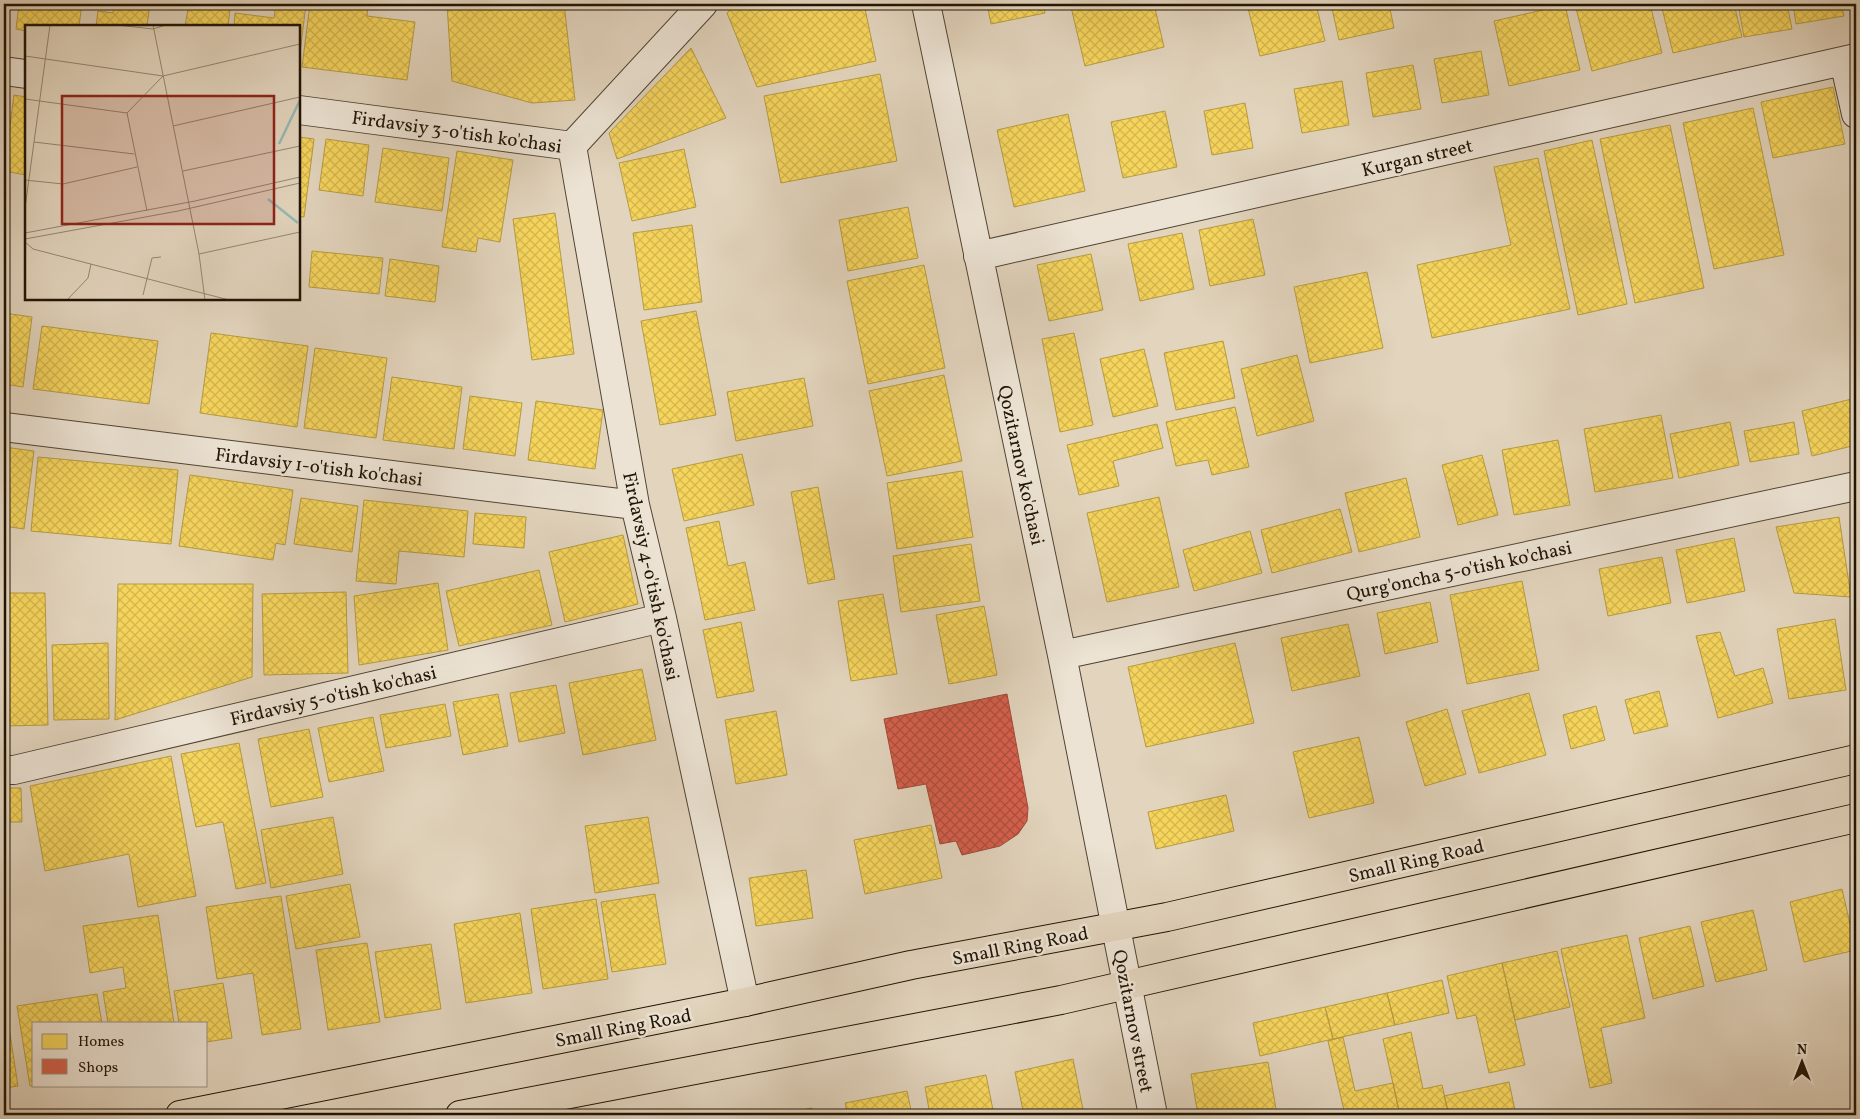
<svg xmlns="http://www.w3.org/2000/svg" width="1860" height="1119" font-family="Vollkorn,serif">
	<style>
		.homes { fill: url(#homes-cross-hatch); stroke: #b69b42 }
		.shops { fill: url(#shops-cross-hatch); stroke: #9f4937 }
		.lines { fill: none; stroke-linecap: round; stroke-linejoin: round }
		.minor-casing { stroke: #504433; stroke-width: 30 }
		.highway-casing { stroke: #201405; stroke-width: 30 }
		.minor { stroke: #ece3d4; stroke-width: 28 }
		.highway { stroke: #e2d4bd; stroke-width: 28 }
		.labels { text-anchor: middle; stroke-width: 5; stroke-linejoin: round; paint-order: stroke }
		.street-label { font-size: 19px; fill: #201405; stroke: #ece3d4 }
		.inset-river { fill: none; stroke: #95b8b3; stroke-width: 2.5 }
		.inset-road { fill: none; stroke: #948773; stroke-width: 1 }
		.view { fill: #8f2418; fill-opacity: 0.15; stroke: #8f2418; stroke-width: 2.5 }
		.inset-edge { fill: none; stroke: #201405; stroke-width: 2.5 }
	</style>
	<defs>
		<pattern id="homes-cross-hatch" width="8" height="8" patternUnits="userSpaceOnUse" patternTransform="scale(1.25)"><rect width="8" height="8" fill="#f6d55c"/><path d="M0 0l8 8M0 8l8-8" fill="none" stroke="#d3b64e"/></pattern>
		<pattern id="shops-cross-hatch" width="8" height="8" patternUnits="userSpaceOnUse" patternTransform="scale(1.25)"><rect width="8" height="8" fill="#d6604d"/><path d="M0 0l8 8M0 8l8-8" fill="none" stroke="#ad4e3e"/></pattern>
	</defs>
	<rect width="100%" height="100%" fill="#e2d4bd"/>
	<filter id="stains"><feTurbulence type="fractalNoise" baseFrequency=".004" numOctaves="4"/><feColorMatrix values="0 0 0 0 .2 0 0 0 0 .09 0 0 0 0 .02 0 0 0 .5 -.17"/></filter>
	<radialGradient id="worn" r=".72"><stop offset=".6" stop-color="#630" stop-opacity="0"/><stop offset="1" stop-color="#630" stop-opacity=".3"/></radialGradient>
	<path class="homes" d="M19,4H82L79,26H26V31L16,29Z
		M114,4H150L147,26H96L98,11L113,13Z
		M189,4L230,9L228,26H185Z
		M276,4H306L299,61V26H234L235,13L274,18Z
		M310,4H368L367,16L415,22L407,80L302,67Z
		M447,4H564L575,100L532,103L452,81Z
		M736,4H864L876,61L757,87L727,13Z
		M987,4H1043L1045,13L991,24Z
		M1083,4H1154L1164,47L1085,66L1071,7Z
		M1247,4H1316L1325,41L1260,56Z
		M1331,4H1389L1394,28L1339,40Z
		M1575,4H1650L1662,53L1592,71Z
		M1661,4H1734L1742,37L1673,53Z
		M1738,4H1787L1792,29L1744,37Z
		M1793,4H1841L1844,16L1796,24Z
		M1565,5L1580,70L1509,86L1494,21Z
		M691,48L726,118L617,159L609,133Z
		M1481,51L1489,95L1442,103L1434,59Z
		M1413,65L1421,109L1373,117L1366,73Z
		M880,74L897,161L781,183L764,96Z
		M1342,81L1349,125L1302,133L1294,89Z
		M1833,87L1845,144L1773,158L1761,102Z
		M4,92L8,93L4,122Z
		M14,95L26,97V175L4,171Z
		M1245,103L1253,148L1212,155L1204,111Z
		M1753,108L1784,255L1714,269L1683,123Z
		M1165,111L1177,167L1123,178L1111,122Z
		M1068,114L1085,191L1014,207L997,130Z
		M1670,125L1704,288L1635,303L1600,139Z
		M299,137L314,139L304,217L299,216Z
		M326,139L369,145L363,196L319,190Z
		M1592,140L1627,304L1578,315L1544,151Z
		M383,148L449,158L442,211L375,202Z
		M684,149L696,207L632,221L619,163Z
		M457,151L513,160L500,242L478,238L476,252L442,247Z
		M1538,158L1570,309L1432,338L1417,265L1511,245L1494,167Z
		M908,207L918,258L848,271L839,220Z
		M555,213L574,354L532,360L513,219Z
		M1253,219L1265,275L1210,286L1199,230Z
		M692,225L702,302L644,310L633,233Z
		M1182,233L1194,289L1140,301L1128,244Z
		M312,251L383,258L379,294L309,287Z
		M1091,254L1103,310L1049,321L1037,265Z
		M390,259L439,266L435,302L385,296Z
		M924,265L945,368L868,384L847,281Z
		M1367,272L1383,348L1310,363L1294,287Z
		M696,311L716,415L660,425L641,321Z
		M4,313L32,317L23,387L4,384Z
		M42,326L158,341L149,404L33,389Z
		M211,333L308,346L297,427L200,413Z
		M1074,333L1093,425L1060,432L1042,339Z
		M1223,341L1235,398L1176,410L1164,353Z
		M315,348L387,358L376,438L304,428Z
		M1144,349L1158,406L1113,417L1100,359Z
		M1297,355L1314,421L1257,436L1241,369Z
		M944,375L962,461L887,476L869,391Z
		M392,377L462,387L454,449L383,440Z
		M804,378L813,426L736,441L727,392Z
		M470,396L522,403L515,456L463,449Z
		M1856,398V445L1812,456L1802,411Z
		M536,401L603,410L595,469L528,460Z
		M1235,407L1249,467L1212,475L1208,460L1176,466L1166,422Z
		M1661,415L1673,478L1595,492L1584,429Z
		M1730,422L1739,465L1679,478L1670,434Z
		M1794,422L1799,454L1750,462L1744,431Z
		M1157,424L1163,448L1113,461L1119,486L1079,495L1067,445Z
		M1558,440L1570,505L1514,515L1502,450Z
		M4,447L34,451L24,529L4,526Z
		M742,454L754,505L684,521L672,469Z
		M1482,455L1498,515L1458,525L1442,465Z
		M38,457L178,470L171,544L31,531Z
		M962,471L973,537L897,549L887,483Z
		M190,475L293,490L285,545L276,543L273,560L179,546Z
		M1406,478L1420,537L1359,552L1345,493Z
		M818,487L835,579L808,584L791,492Z
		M1159,497L1179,587L1107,602L1087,513Z
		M301,498L358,506L352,552L294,544Z
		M364,500L468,511L464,557L399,551L396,584L356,581Z
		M1340,509L1352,552L1272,573L1261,530Z
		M475,513L526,517L524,548L473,544Z
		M1839,517L1851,597L1794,593L1776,527Z
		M719,521L728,566L745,562L755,610L705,620L686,528Z
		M1250,531L1262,573L1194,591L1183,550Z
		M623,535L638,604L565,622L549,552Z
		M1734,538L1745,591L1687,603L1676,550Z
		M971,544L980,601L901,612L893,556Z
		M1662,557L1671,603L1608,616L1599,569Z
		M539,570L552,625L459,646L446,591Z
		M1522,581L1539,670L1467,684L1450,595Z
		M438,583L448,650L359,665L354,596Z
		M118,584H253L252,677L115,720Z
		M346,592L348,673L264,675L262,594Z
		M4,593H45L48,725L4,726Z
		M883,594L897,674L851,681L838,601Z
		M1430,602L1438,642L1385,654L1377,613Z
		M984,606L997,675L949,684L936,615Z
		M1835,619L1846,690L1789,699L1777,629Z
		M741,622L754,691L717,698L703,630Z
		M1348,624L1360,676L1292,691L1281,638Z
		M1720,632L1735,676L1763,668L1773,703L1718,718L1696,636Z
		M108,643L109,719L54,720L52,645Z
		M1235,643L1254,723L1146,747L1128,667Z
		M642,669L656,740L583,755L569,683Z
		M556,685L565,733L519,742L510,693Z
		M1659,691L1668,726L1634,734L1625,700Z
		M1529,693L1546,755L1479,773L1462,711Z
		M498,694L508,746L463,755L453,702Z
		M445,704L451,736L386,748L380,715Z
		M1596,706L1605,740L1571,749L1563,715Z
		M1447,709L1466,774L1425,786L1406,722Z
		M776,711L787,775L736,784L725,720Z
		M373,717L384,771L329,782L318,728Z
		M309,729L323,797L271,807L258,739Z
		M1359,737L1374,803L1309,818L1293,752Z
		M239,743L266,883L236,889L223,822L196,827L181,754Z
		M171,756L196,896L138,907L129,854L45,871L30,786Z
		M4,788H21L22,822H4Z
		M1226,795L1234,831L1156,849L1148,812Z
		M333,817L343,874L271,888L261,830Z
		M648,817L659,883L595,893L585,826Z
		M931,825L942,878L865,894L854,840Z
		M806,870L813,918L756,926L749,878Z
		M350,884L360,937L296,949L286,896Z
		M1842,889L1856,950L1804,962L1790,902Z
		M655,894L666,964L612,972L601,902Z
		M281,896L301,1029L262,1035L253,973L217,979L206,907Z
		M596,899L608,979L543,989L531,909Z
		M1753,910L1767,970L1716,982L1701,922Z
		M520,913L532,993L466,1003L454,924Z
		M158,915L174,1023H108L103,992L126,988L123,967L90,973L83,926Z
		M1690,926L1704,986L1653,999L1639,938Z
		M1627,935L1645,1018L1601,1028L1612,1083L1590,1088L1561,949Z
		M367,943L380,1022L328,1030L316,950Z
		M431,944L441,1009L385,1018L375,952Z
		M1557,951L1570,1007L1515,1020L1502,963Z
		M1502,963L1525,1065L1489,1073L1476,1015L1457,1019L1447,976Z
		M1442,980L1449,1013L1395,1025L1387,993Z
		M223,983L232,1038L206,1042V1023H179L174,991Z
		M1387,993L1395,1025L1333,1039L1325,1007Z
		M97,994L102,1023H34L35,1085L30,1086L17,1006Z
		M1325,1007L1333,1039L1260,1056L1253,1023Z
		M8,1021L18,1086L4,1088V1022Z
		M1411,1032L1423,1089L1442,1085L1449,1115H1400L1383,1039Z
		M1343,1037L1355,1091L1393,1083L1400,1115H1345L1328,1041Z
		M1073,1059L1084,1115H1024L1015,1072Z
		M1268,1062L1277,1115H1198L1191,1074Z
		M986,1075L994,1115H930L925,1087Z
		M1509,1082L1516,1115H1449L1444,1096Z
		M907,1091L912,1115H848L845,1103Z
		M812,1108L813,1115H774Z"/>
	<path class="shops" d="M1007,694L1028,808L1027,821L1018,834L1000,846L962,855L956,841L940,844L926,784L898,789L884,719Z"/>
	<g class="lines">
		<defs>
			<path id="minor" d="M926,4L1062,655L1153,1115
				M1844,61L1856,114
				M4,71L26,74
				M299,110L572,146L703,4
				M572,146L635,505L662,618L745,1002
				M978,256L1856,58
				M4,427L635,505
				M1062,655L1856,486
				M4,770H14L662,618"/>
			<path id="highway" d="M180,1115L745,1002L911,965L1167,917L1856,759
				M460,1115L1061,1000L1856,818"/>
		</defs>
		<use href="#minor" class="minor-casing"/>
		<use href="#highway" class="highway-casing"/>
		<use href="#minor" class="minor"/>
		<use href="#highway" class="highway"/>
	</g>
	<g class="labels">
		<g class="street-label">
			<text transform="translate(457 131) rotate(8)" y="7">Firdavsiy 3-o'tish ko'chasi</text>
			<text transform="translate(1417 157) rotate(-13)" y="7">Kurgan street</text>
			<text transform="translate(1022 465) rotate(78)" y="7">Qozitarnov ko'chasi</text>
			<text transform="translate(319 466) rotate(7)" y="7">Firdavsiy 1-o'tish ko'chasi</text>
			<text transform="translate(1459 570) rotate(-12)" y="7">Qurg'oncha 5-o'tish ko'chasi</text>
			<text transform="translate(652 576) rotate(78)" y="7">Firdavsiy 4-o'tish ko'chasi</text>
			<text transform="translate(333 695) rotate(-13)" y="7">Firdavsiy 5-o'tish ko'chasi</text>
			<text transform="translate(1416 860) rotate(-13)" y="7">Small Ring Road</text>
			<text transform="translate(1020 945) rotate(-11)" y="7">Small Ring Road</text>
			<text transform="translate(1134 1021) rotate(79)" y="7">Qozitarnov street</text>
			<text transform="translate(623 1027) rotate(-11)" y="7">Small Ring Road</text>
		</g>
	</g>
	<g transform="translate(25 25)">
		<rect width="275" height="275" fill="#e2d4bd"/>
		<path class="inset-river" d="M254,119L275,75M243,174L273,198"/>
		<path class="inset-road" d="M92,0L128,4L141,0M128,0L174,229L180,275M0,31L138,51L275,19M0,74L102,88L138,51M102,88L122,186M148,101L275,72M9,117L109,129M158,146L275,121M0,155L38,159L112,142M0,183L25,0M0,208L170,176L275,152M0,214L153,186L275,158M0,217L8,224L204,275M174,229L275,207M118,270L127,233L136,232M42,275L63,253L66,239"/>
		<path class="view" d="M37,71H249V199H37Z"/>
		<rect width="275" height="275" class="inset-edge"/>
	</g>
	<rect width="1860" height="1119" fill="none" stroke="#e2d4bd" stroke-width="20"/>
	<rect x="5" y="5" width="1850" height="1109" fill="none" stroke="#201405" stroke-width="2.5"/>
	<rect x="10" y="10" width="1840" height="1099" fill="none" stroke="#201405"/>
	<rect x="32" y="1022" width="175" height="65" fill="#ece3d4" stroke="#9a9081"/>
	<rect x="42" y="1034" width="25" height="15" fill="#f6d55c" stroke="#9a9081"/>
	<text x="78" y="1046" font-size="15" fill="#201405">Homes</text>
	<rect x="42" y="1059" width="25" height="15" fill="#d6604d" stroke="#9a9081"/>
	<text x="78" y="1072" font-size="15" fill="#201405">Shops</text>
	<g transform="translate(1802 1062)" stroke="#ece3d4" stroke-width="4" paint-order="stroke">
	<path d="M0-4L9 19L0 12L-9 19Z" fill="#201405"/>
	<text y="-8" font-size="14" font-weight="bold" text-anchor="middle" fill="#201405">N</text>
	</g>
	<rect width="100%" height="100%" filter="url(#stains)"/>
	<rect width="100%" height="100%" fill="url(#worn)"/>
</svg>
